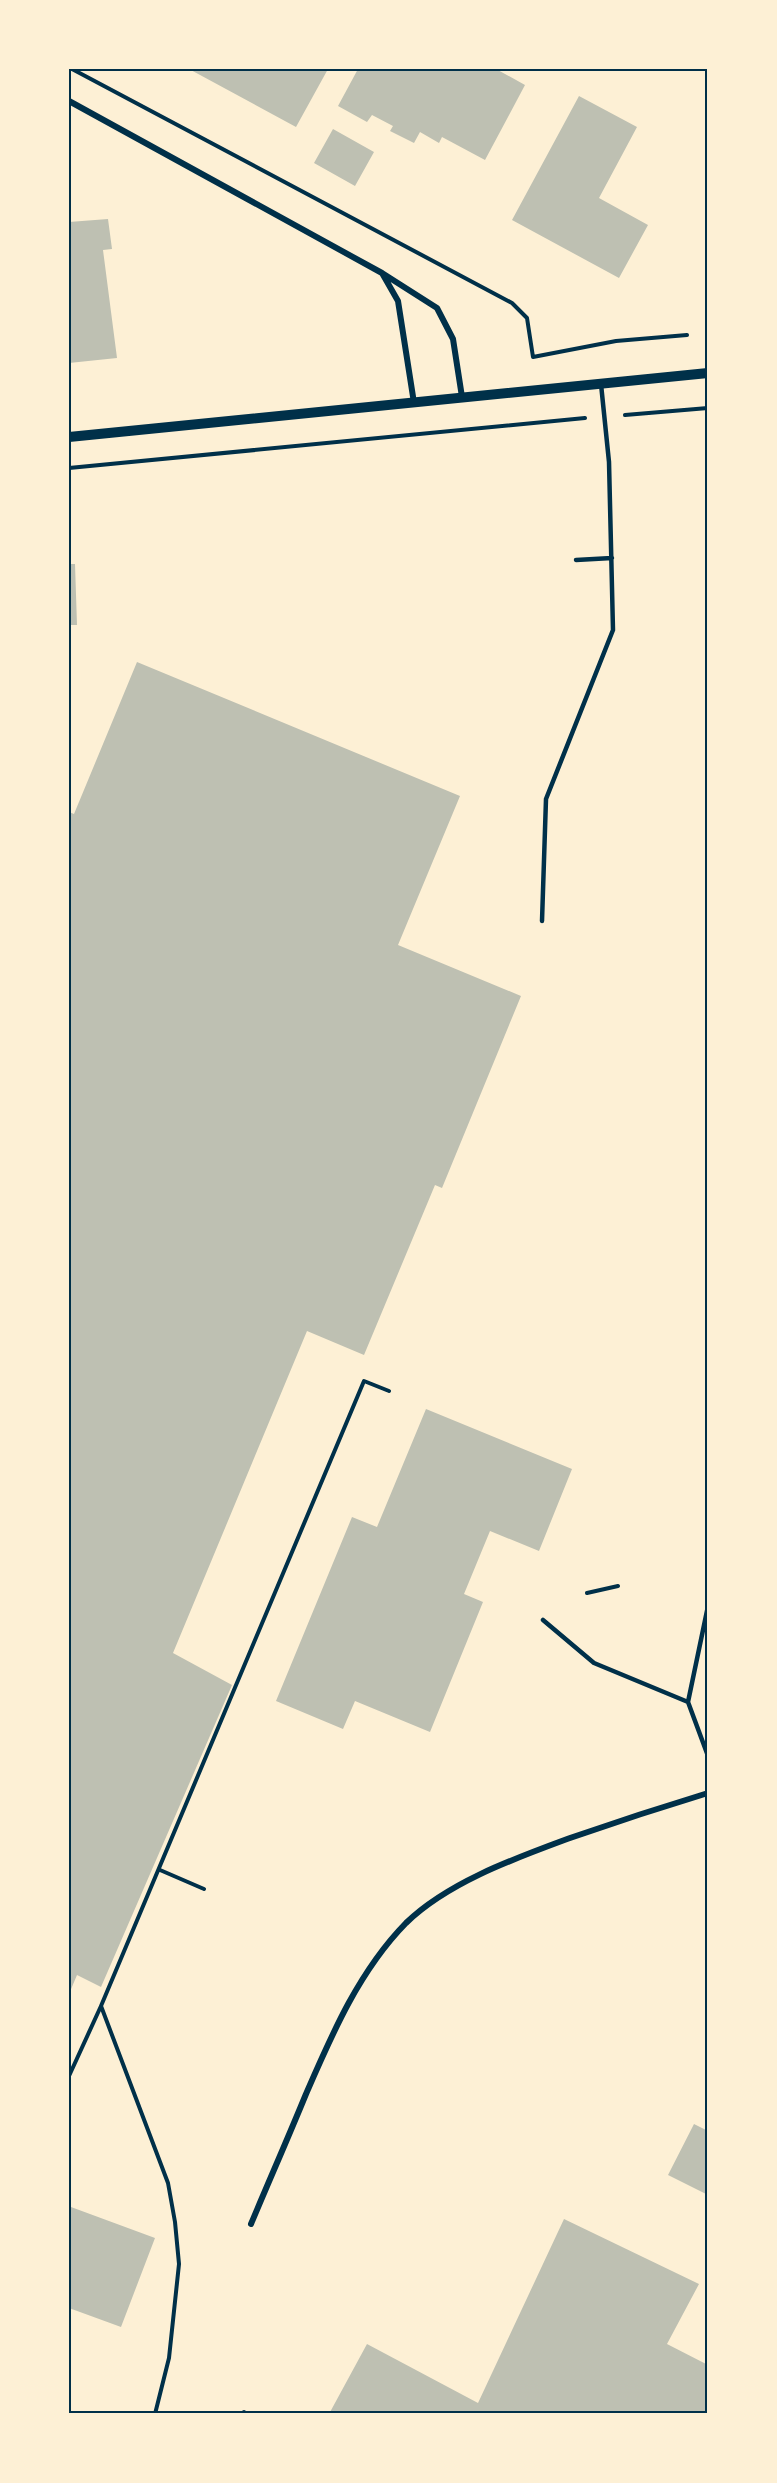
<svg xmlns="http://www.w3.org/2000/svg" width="777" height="2483" font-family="'Exo 2',sans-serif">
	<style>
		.building { fill: #bec0b2 }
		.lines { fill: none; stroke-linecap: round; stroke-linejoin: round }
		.path { stroke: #003049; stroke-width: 4 }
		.service { stroke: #003049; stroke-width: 4.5 }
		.minor { stroke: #003049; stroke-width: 6 }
		.tertiary { stroke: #003049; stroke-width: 10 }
		.neatline { fill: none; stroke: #003049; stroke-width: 2 }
	</style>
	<rect width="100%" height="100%" fill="#fdf0d5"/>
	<path class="building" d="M189,69H328L296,127Z
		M358,69H496L525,85L485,160L442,137L439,143L420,132L414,143L390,131L393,126L372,115L367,122L338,106Z
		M579,96L637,127L599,198L648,225L619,278L512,220Z
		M333,129L374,152L355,186L314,163Z
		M108,219L112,249L103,250L117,358L69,363V222Z
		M69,564H75L77,625H69Z
		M137,662L460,796L398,945L521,996L442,1188L435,1185L364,1355L307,1331L173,1653L232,1685L101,1987L77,1975L69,1994V812L74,814Z
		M426,1409L572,1469L539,1551L490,1531L464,1594L483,1602L430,1732L355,1701L343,1729L276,1701L352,1517L377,1527Z
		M694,2124L708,2131V2195L668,2175Z
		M71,2207L155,2238L121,2327L69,2308Z
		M564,2219L699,2284L667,2344L708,2365V2414H329L367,2344L478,2403Z"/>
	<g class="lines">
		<path class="path" d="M72,69L512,303L527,318L533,357L616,341L687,335
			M625,415L708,408
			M69,468L585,418
			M587,1593L618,1586
			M160,1870L204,1889
			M69,2076L101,2006
			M155,2414L169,2358L179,2264L175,2222L168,2183L101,2006L364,1381L389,1391
			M242,2414L244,2412"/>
		<path class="service" d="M576,560L612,558
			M542,921L546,799L613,630L609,462L601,384
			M708,1606L688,1702L708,1756
			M543,1620L594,1663L688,1702"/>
		<path class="minor" d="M69,101L382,273L437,308L453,339L462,397
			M382,273L398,301L414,403
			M251,2224C269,2181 288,2138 306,2094C332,2034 359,1971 406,1923C448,1882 516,1858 570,1838C616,1822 662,1807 708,1793"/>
		<path class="tertiary" d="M69,437L708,373"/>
	</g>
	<rect width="777" height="2483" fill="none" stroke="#fdf0d5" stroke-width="141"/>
	<rect x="70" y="70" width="636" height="2342" class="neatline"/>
</svg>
